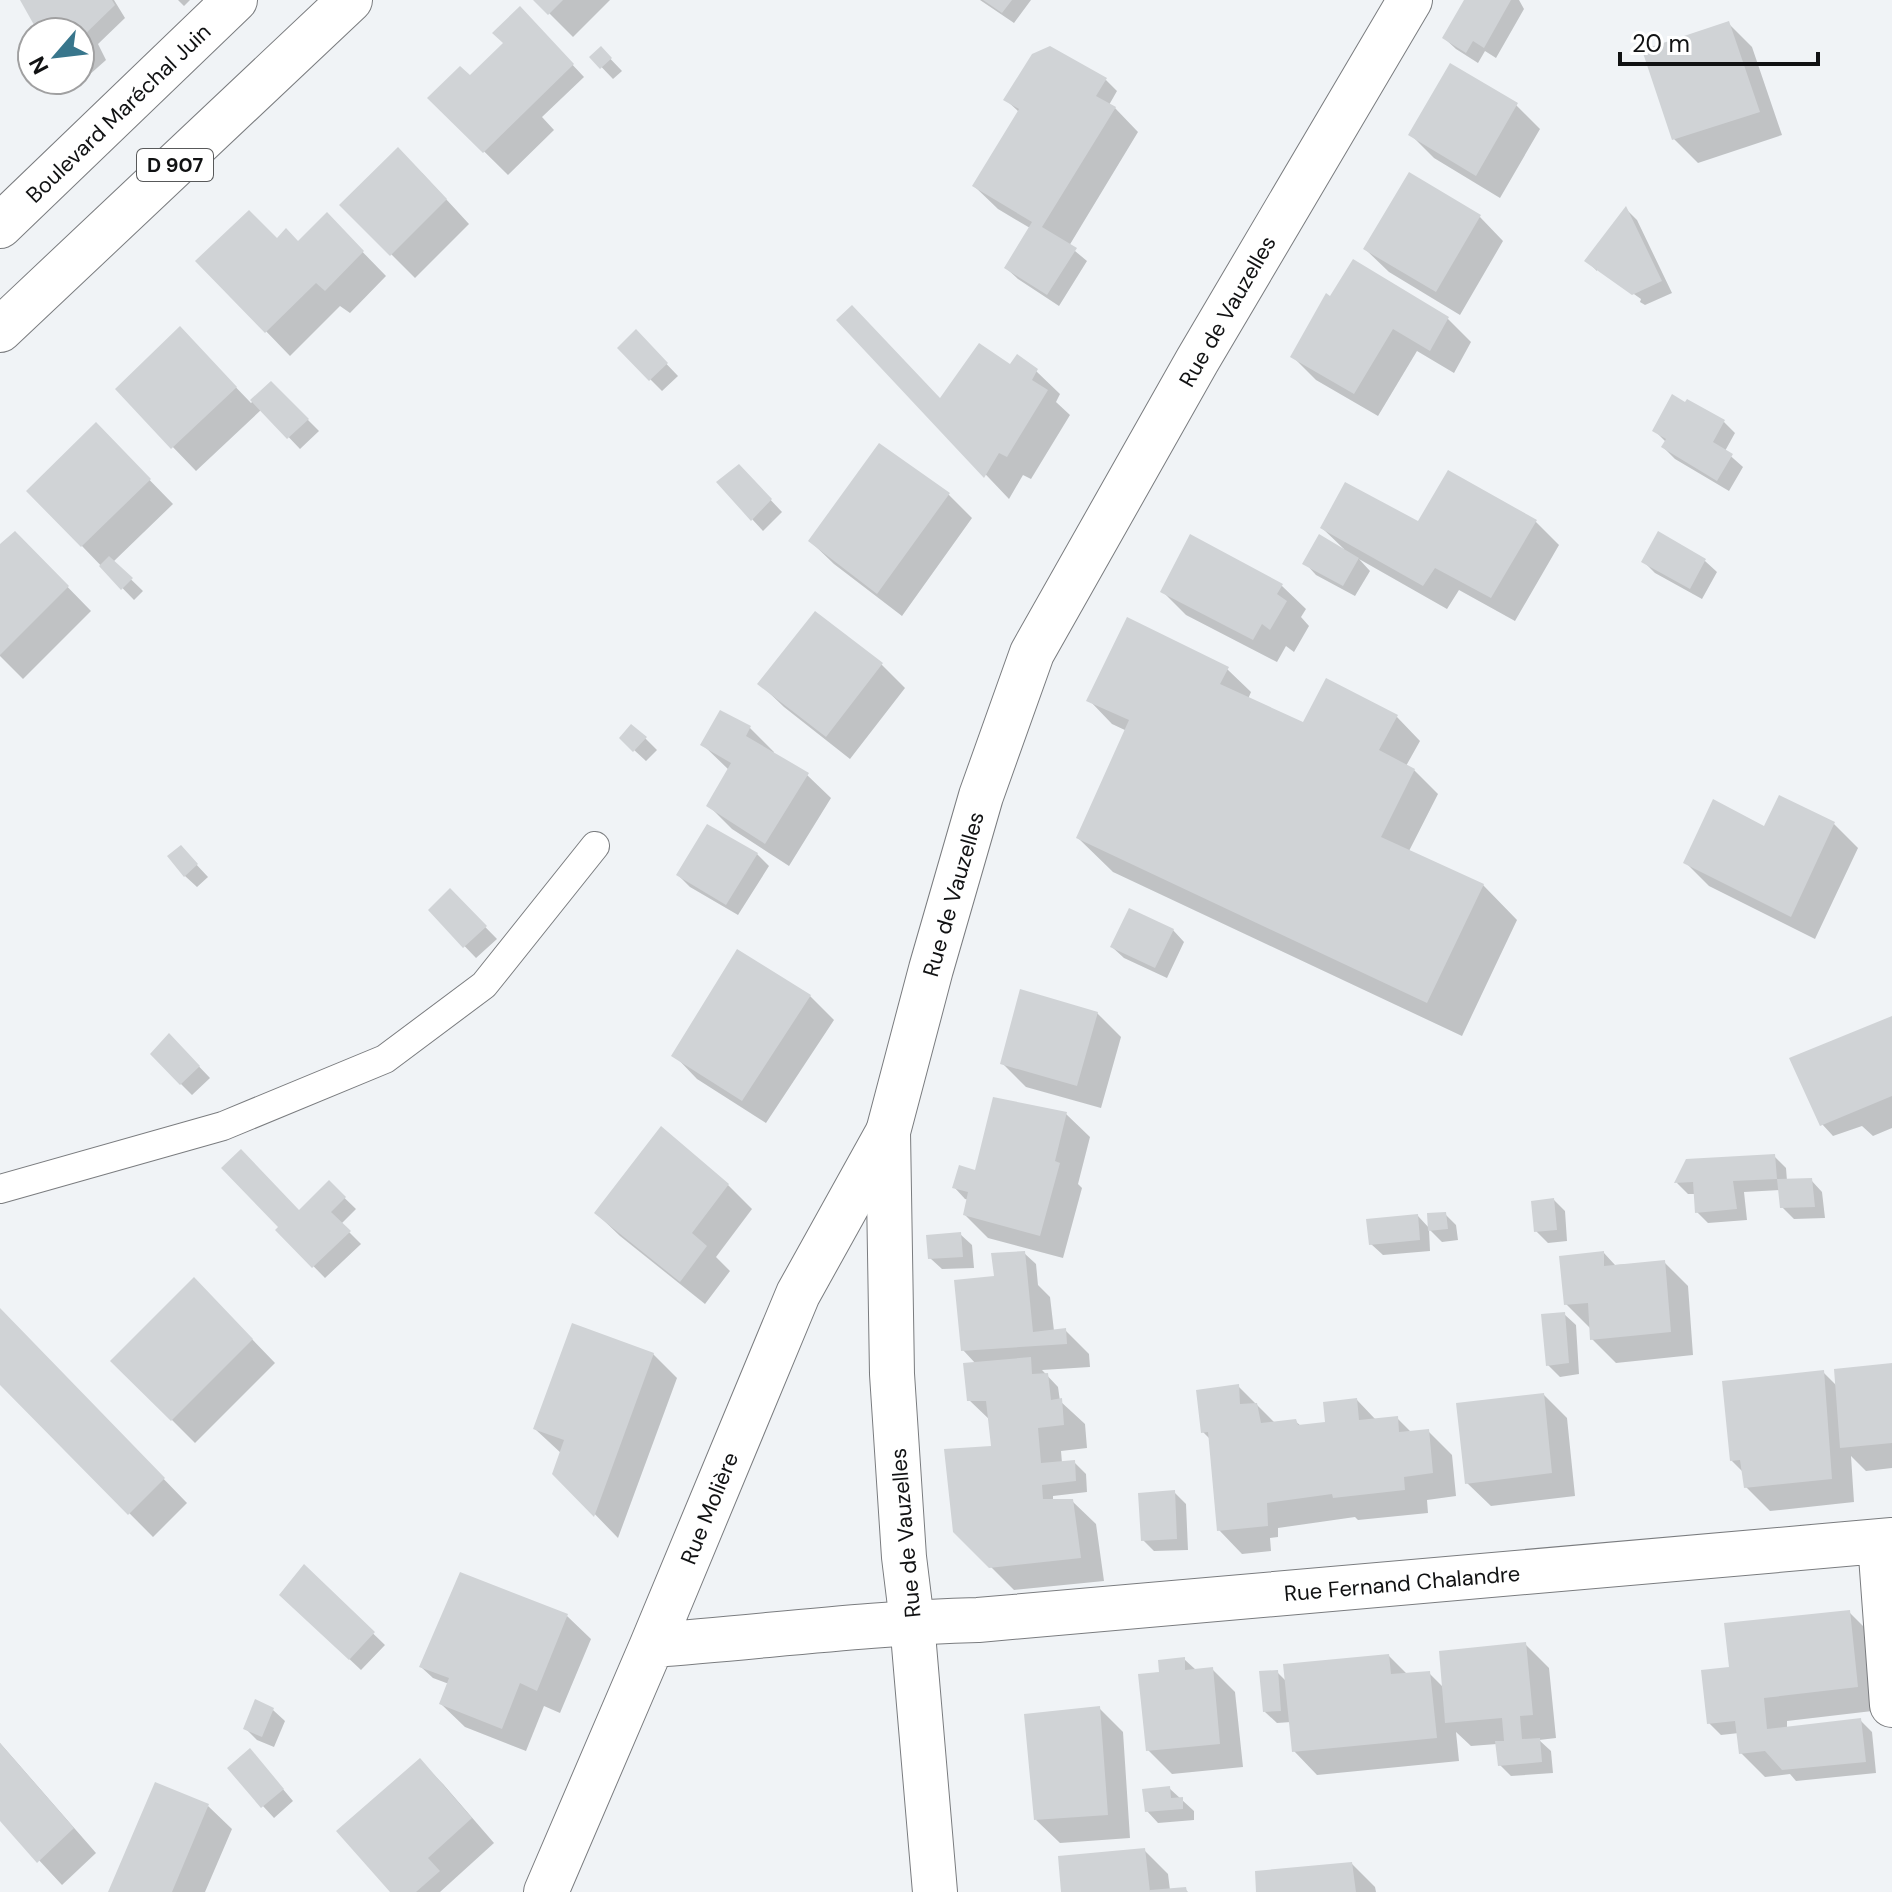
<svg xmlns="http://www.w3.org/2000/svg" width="1892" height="1892" font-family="'DM Sans',sans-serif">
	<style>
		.shadow { fill: #0003 }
		.building { fill: #d0d3d6 }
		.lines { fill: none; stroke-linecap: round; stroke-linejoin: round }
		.lane-casing { stroke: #7a7c7f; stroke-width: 30 }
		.street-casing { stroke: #7a7c7f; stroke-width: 46 }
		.secondary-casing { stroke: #7a7c7f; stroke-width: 46 }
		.primary-casing { stroke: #7a7c7f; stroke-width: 46 }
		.lane { stroke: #fff; stroke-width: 28 }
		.street { stroke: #fff; stroke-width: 44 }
		.secondary { stroke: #fff; stroke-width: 44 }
		.primary { stroke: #fff; stroke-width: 44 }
		.labels { text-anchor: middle; stroke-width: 7; stroke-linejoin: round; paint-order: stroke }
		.shield { fill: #fff; stroke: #58595a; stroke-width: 2 }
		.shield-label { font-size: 20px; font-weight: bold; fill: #111213 }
		.street-label { font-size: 22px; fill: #111213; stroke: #fff }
	</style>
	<rect width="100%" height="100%" fill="#f0f3f6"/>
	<path class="shadow" d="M22,0H114L125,18L98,44L106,60L79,84L75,80H80V32H40Z
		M178,0H190L184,6Z
		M536,0H610L573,37Z
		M980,0H1031L1014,23Z
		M1467,0H1519L1524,9L1496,58L1485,51L1478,63L1456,49L1444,38Z
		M520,9L584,77L542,117L554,130L508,175L430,98L470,78L505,44Z
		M1728,23L1752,47L1782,135L1698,163L1674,139Z
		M601,49L622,71L613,79L592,57Z
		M1106,80L1117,91L1109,105L1115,108L1138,132L1069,246L1087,261L1059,306L1018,279L1006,268L1030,228L998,209L974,186L1019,112L1006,100Z
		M1516,105L1540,129L1500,198L1434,158L1411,135Z
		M422,173L469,224L415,278L342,205Z
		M1626,209L1637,220L1672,293L1645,305L1640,302L1641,299L1597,268V271L1587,261Z
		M1480,217L1503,241L1460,315L1389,272L1365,249Z
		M350,239L386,276L350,313L340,306L290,356L198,261L277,241L299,243Z
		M1326,296L1448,319L1471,342L1454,373L1417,351L1378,416L1316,380L1293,357Z
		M839,320L941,400L1036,371L1060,394L1056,402L1070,415L1031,479L1023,475L1009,499Z
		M636,332L678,376L662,391L619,348Z
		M203,353L251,403L271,383L319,431L300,449L262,409L196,471L117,389Z
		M1724,422L1735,433L1725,451L1743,467L1729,491L1675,459L1663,447L1666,442L1654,430Z
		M96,425L173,504L113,562L143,591L134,600L29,491Z
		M880,446L949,495L972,518L902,616L834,564L810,541Z
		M750,478L782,512L763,531L752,519Z
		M1536,522L1559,545L1515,621L1459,590L1447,609L1359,559L1370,571L1355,596L1316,575L1305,563L1344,549L1322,528L1419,523Z
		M15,533L91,611L23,679L0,656V547Z
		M1705,561L1717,572L1702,599L1655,573L1644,562Z
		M1282,586L1306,609L1301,617L1309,626L1294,652L1286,646L1277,662L1186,615L1162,591Z
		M881,664L905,688L850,759L784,707L760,684Z
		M1227,669L1251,692L1248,699L1304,725L1397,717L1420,741L1406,766L1414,770L1438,794L1409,851L1483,885L1517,920L1462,1036L1113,872L1078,838L1127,731L1112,724L1089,700Z
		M721,713L750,728L774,752L773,754L807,775L831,798L789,866L732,829L709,806L729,770L703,745Z
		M621,738H645L657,750L646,761Z
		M1834,824L1858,848L1815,939L1709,886L1685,862L1765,829Z
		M708,826L757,854L769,866L738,915L690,887L678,875Z
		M181,848L208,877L197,887L185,876Z
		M450,891L497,939L476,958L430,910Z
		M1173,930L1184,942L1167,978L1124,958L1112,947Z
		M738,952L810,996L834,1020L766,1123L697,1079L674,1055Z
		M1097,1013L1121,1037L1101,1108L1026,1087L1002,1063Z
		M1892,1018V1128L1873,1136L1862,1126L1833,1136L1822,1124Z
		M170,1036L210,1078L192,1095L181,1084Z
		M1066,1114L1090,1137L1078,1184L1082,1188L1063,1258L988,1238L965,1215L969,1200L965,1199L954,1187Z
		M662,1129L728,1185L752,1209L716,1257L730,1271L705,1304L620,1236L596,1213Z
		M1774,1156L1786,1168L1787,1181L1811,1180L1822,1192L1825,1218L1794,1219L1782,1207L1780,1190L1744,1192L1747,1220L1708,1223L1697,1212L1695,1194H1688L1677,1183L1688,1161Z
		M329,1183L356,1209L341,1224L361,1244L325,1278L278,1230L300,1212Z
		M1554,1200L1565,1211L1567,1241L1548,1243L1536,1231Z
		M1445,1214L1456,1225L1458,1240L1442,1242L1429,1229L1430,1251L1383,1255L1371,1244L1418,1216L1430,1229Z
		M960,1234L972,1245L974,1268L942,1269L930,1258Z
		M1024,1253L1036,1264L1038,1285L1050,1297L1054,1331L1065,1330L1089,1354L1090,1367L1042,1370L1058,1387L1060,1401L1085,1424L1087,1448L1061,1451L1062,1463L1074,1462L1086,1474L1087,1492L1053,1496V1501H1072L1096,1524L1104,1581L1014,1590L955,1531L996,1448L991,1421L969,1400L976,1364L963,1350L996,1277Z
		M1604,1253L1615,1265L1664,1262L1688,1286L1693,1355L1616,1363L1592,1339L1590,1328L1566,1304Z
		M217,1303L275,1363L195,1443L113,1361Z
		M0,1310L187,1503L153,1537L0,1383Z
		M1564,1314L1576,1325L1579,1374L1560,1377L1548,1365Z
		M653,1354L677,1378L618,1538L555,1473L562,1454L535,1429Z
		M1892,1365V1468L1866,1471L1851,1456L1854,1502L1770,1511L1746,1487L1744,1473L1731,1460L1823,1372L1838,1387Z
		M1238,1386L1275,1423L1295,1421L1301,1426L1327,1424L1357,1400L1376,1420L1397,1418L1412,1433L1428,1431L1452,1455L1456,1496L1427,1500L1428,1513L1358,1520L1355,1517L1278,1528V1537L1270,1538L1271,1551L1242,1554L1219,1530L1210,1439L1203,1432Z
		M1544,1395L1567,1418L1575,1496L1491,1506L1467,1483Z
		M1174,1492L1186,1504L1188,1550L1154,1551L1143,1540Z
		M304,1567L385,1645L361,1670L293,1606Z
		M1849,1612L1873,1636L1881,1710L1787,1721V1728L1861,1721L1872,1732L1876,1773L1796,1781L1790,1774L1765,1777L1741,1753L1739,1733L1721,1735L1709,1723L1728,1669Z
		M567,1616L591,1639L560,1713L544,1706L526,1751L465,1727L441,1704L449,1684L433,1678L421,1667Z
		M1525,1644L1549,1668L1556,1738L1539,1740L1551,1751L1553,1773L1511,1776L1500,1765L1497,1744L1471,1746L1456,1732L1459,1761L1317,1775L1294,1751L1291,1722L1277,1723L1265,1712L1277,1672L1286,1681L1389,1656L1408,1675L1429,1673L1444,1688Z
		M1184,1659L1196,1670L1212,1669L1235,1692L1243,1767L1172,1774L1148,1750L1161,1674Z
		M1099,1708L1123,1732L1130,1838L1060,1843L1036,1820Z
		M273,1710L285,1721L274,1747L257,1740L245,1728Z
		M0,1743L96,1853L62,1885L0,1818Z
		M420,1761L443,1784L494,1843L440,1892H392Z
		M261,1763L293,1801L274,1818L229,1769Z
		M1169,1788L1194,1811V1820L1158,1823L1147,1811Z
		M208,1806L232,1829L205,1892H110Z
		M1144,1850L1168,1874L1170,1890L1185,1889L1188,1892H1063Z
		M1352,1864L1375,1887L1376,1892H1258Z"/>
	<path class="building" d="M20,0H112L115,5L80,39V32H38Z
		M533,0H563L548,15Z
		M983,0H1012L1002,13Z
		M1464,0H1511L1484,48L1473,41L1466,53L1442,38Z
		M520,6L574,64L483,153L427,98L460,66L470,75L503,43L492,33Z
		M1729,21L1760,112L1672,140L1642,50Z
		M601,46L612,58L600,69L589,57Z
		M1050,46L1107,78L1096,96L1116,107L1042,227L1077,248L1047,295L1004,268L1032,222L972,186L1019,109L1003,100L1032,54Z
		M1450,63L1518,103L1476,176L1408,135Z
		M398,147L447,199L390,256L339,205Z
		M1409,172L1481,215L1436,292L1363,249Z
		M1626,206L1662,281L1632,295L1584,261Z
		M249,210L277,238L286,228L298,241L327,212L364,251L325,291L316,283L265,333L195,261Z
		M1353,259L1449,317L1430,351L1393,329L1354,394L1290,357L1326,293L1330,296Z
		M852,305L940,398L979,343L1010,364L1017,354L1038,369L1032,380L1048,390L1007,457L999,453L984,478L836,320Z
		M180,326L237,387L171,449L115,389Z
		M636,329L668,363L649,381L617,348Z
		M271,381L309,419L287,439L250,400Z
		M1672,394L1685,402L1687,399L1725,420L1713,442L1733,454L1717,481L1661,447L1666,439L1652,431Z
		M96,422L151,479L81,547L26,491Z
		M879,443L950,493L877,594L808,541Z
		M739,464L772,499L751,521L716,482Z
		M1448,470L1537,520L1491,598L1435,568L1423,586L1320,528L1345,482L1418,521Z
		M15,531L69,586L0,655V544Z
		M1658,531L1706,559L1690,589L1641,562Z
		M1190,534L1283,584L1277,594L1287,601L1270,630L1262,624L1253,640L1160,592Z
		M1319,534L1359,558L1343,586L1302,564Z
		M109,556L133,578L121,590L99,566Z
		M815,611L883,663L826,737L757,684Z
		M1127,617L1229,667L1220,684L1303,722L1326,678L1398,715L1379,750L1415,769L1381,837L1484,884L1427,1003L1076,838L1129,720L1086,701Z
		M720,710L751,726L746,736L809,773L765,844L706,806L731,763L700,745Z
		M631,724L647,737L633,752L619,738Z
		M1779,795L1835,822L1791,917L1683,863L1713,799L1764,826Z
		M707,824L758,853L726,905L676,875Z
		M181,845L198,864L184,877L167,856Z
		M450,888L487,926L463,948L428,910Z
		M1129,908L1174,929L1155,968L1110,947Z
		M737,949L811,995L742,1101L671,1056Z
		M1020,989L1098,1012L1077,1086L1000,1064Z
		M1892,1016V1096L1820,1126L1789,1058Z
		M169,1033L200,1066L180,1085L150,1054Z
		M993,1097L1067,1112L1055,1161L1060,1163L1040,1236L963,1215L968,1192L952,1188L959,1165L975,1170Z
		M661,1126L729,1184L692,1233L707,1246L680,1282L594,1213Z
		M241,1149L299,1210L329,1180L346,1197L331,1212L351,1231L312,1268L275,1230L278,1227L221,1168Z
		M1775,1154L1777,1179L1812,1178L1815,1207L1780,1208L1777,1179L1733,1181L1737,1209L1695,1213L1693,1182L1674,1183L1686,1159Z
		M1554,1198L1557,1230L1534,1232L1531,1201Z
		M1446,1212L1448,1229L1428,1231L1427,1213Z
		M1418,1214L1420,1240L1369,1245L1366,1219Z
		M961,1232L963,1257L928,1259L926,1235Z
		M1025,1251L1033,1332L1066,1328L1067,1344L961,1351L954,1280L994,1276L991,1253Z
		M1604,1251V1266L1665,1260L1671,1332L1590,1340L1588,1303L1564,1305L1559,1256Z
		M194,1277L253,1339L171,1421L110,1361Z
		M0,1308L165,1478L128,1515L0,1385Z
		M1565,1312L1569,1363L1546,1366L1541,1314Z
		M572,1323L654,1353L594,1517L552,1474L564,1440L533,1429Z
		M1031,1357L1032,1374L1048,1373L1051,1400L1062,1398L1064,1425L1038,1428L1041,1463L1075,1460L1076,1481L1042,1485L1043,1499H1073L1081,1558L989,1568L953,1532L944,1449L991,1446L986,1401H967L963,1363Z
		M1892,1363V1443L1840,1448L1834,1369Z
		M1824,1370L1832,1479L1744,1488L1740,1460L1730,1461L1722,1381Z
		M1239,1384L1240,1404L1257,1403L1261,1423L1296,1419L1298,1425L1325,1422L1323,1402L1357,1398L1359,1420L1398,1416L1399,1432L1429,1429L1433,1473L1404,1477L1405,1490L1333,1498L1332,1494L1267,1503L1268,1526L1217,1531L1208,1432L1201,1433L1196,1390Z
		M1544,1393L1552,1473L1465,1484L1456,1403Z
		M1175,1490L1177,1539L1141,1541L1138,1493Z
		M304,1564L375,1632L349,1660L279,1595Z
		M460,1572L568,1614L537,1691L520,1683L502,1729L439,1704L449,1678L419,1667Z
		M1850,1610L1858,1687L1764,1698L1767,1729L1861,1718L1866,1762L1782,1770L1765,1751L1739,1754L1735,1721L1707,1724L1701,1670L1729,1667L1724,1623Z
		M1526,1642L1533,1715L1520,1716L1522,1739L1540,1738L1542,1762L1498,1766L1495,1741H1504L1502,1718L1445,1723L1439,1651Z
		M1389,1654L1391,1674L1430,1671L1437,1738L1292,1752L1283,1664Z
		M1185,1657V1670L1213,1667L1220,1744L1146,1751L1138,1674L1159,1672L1158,1660Z
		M1278,1670L1281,1711L1263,1712L1259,1671Z
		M255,1699L274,1708L262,1737L243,1729Z
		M1100,1706L1108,1815L1034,1820L1024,1714Z
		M0,1743L74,1828L37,1863L0,1821Z
		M250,1748L284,1789L261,1808L227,1768Z
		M420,1758L472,1818L428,1858L440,1871L416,1892H390L336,1831Z
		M155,1782L209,1804L172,1892H108Z
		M1170,1786L1171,1798L1183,1797V1809L1145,1812L1142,1789Z
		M1145,1848L1150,1892H1061L1058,1856Z
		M1352,1862L1356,1892H1256L1255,1871Z
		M1186,1887L1187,1892H1150V1890Z"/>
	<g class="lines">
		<defs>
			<path id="lane" d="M0,1189L223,1126L385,1059L484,985L595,846"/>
			<path id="street" d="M1880,1542L1892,1705
				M652,1645C761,1637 869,1623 978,1620L1892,1540
				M546,1892L652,1645L798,1294L888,1132"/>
			<path id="secondary" d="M935,1892L912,1622L904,1557L892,1374L888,1132L931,969L981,796L1032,653L1197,361L1410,0"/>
			<path id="primary" d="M0,226L235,0
				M0,330L350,0"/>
		</defs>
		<use href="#lane" class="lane-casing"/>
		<use href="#street" class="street-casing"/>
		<use href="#secondary" class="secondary-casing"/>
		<use href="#primary" class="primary-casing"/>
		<use href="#lane" class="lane"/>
		<use href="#street" class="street"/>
		<use href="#secondary" class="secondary"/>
		<use href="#primary" class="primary"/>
	</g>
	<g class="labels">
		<rect class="shield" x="137" y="149" width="76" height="32" rx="6"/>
		<g class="shield-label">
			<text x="175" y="172">D 907</text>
		</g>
		<g class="street-label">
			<text transform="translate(118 113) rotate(-44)" y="8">Boulevard Maréchal Juin</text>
			<text transform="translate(1227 311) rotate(-60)" y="8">Rue de Vauzelles</text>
			<text transform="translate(953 894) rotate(-74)" y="8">Rue de Vauzelles</text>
			<text transform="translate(709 1508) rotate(-68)" y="8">Rue Molière</text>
			<text transform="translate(905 1533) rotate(-95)" y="8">Rue de Vauzelles</text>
			<text transform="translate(1402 1583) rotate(-5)" y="8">Rue Fernand Chalandre</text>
		</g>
	</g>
	<g transform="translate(56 56) rotate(242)"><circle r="38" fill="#ffffff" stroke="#a0a0a1" stroke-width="2"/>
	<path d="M0-6L14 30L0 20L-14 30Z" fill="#38768c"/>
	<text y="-12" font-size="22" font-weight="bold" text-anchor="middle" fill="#111213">N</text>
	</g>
	<path d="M1620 52v12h198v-12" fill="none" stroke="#111213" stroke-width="4"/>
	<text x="1632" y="52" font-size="24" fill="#111213" stroke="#ffffff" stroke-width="6" paint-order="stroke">20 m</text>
</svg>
